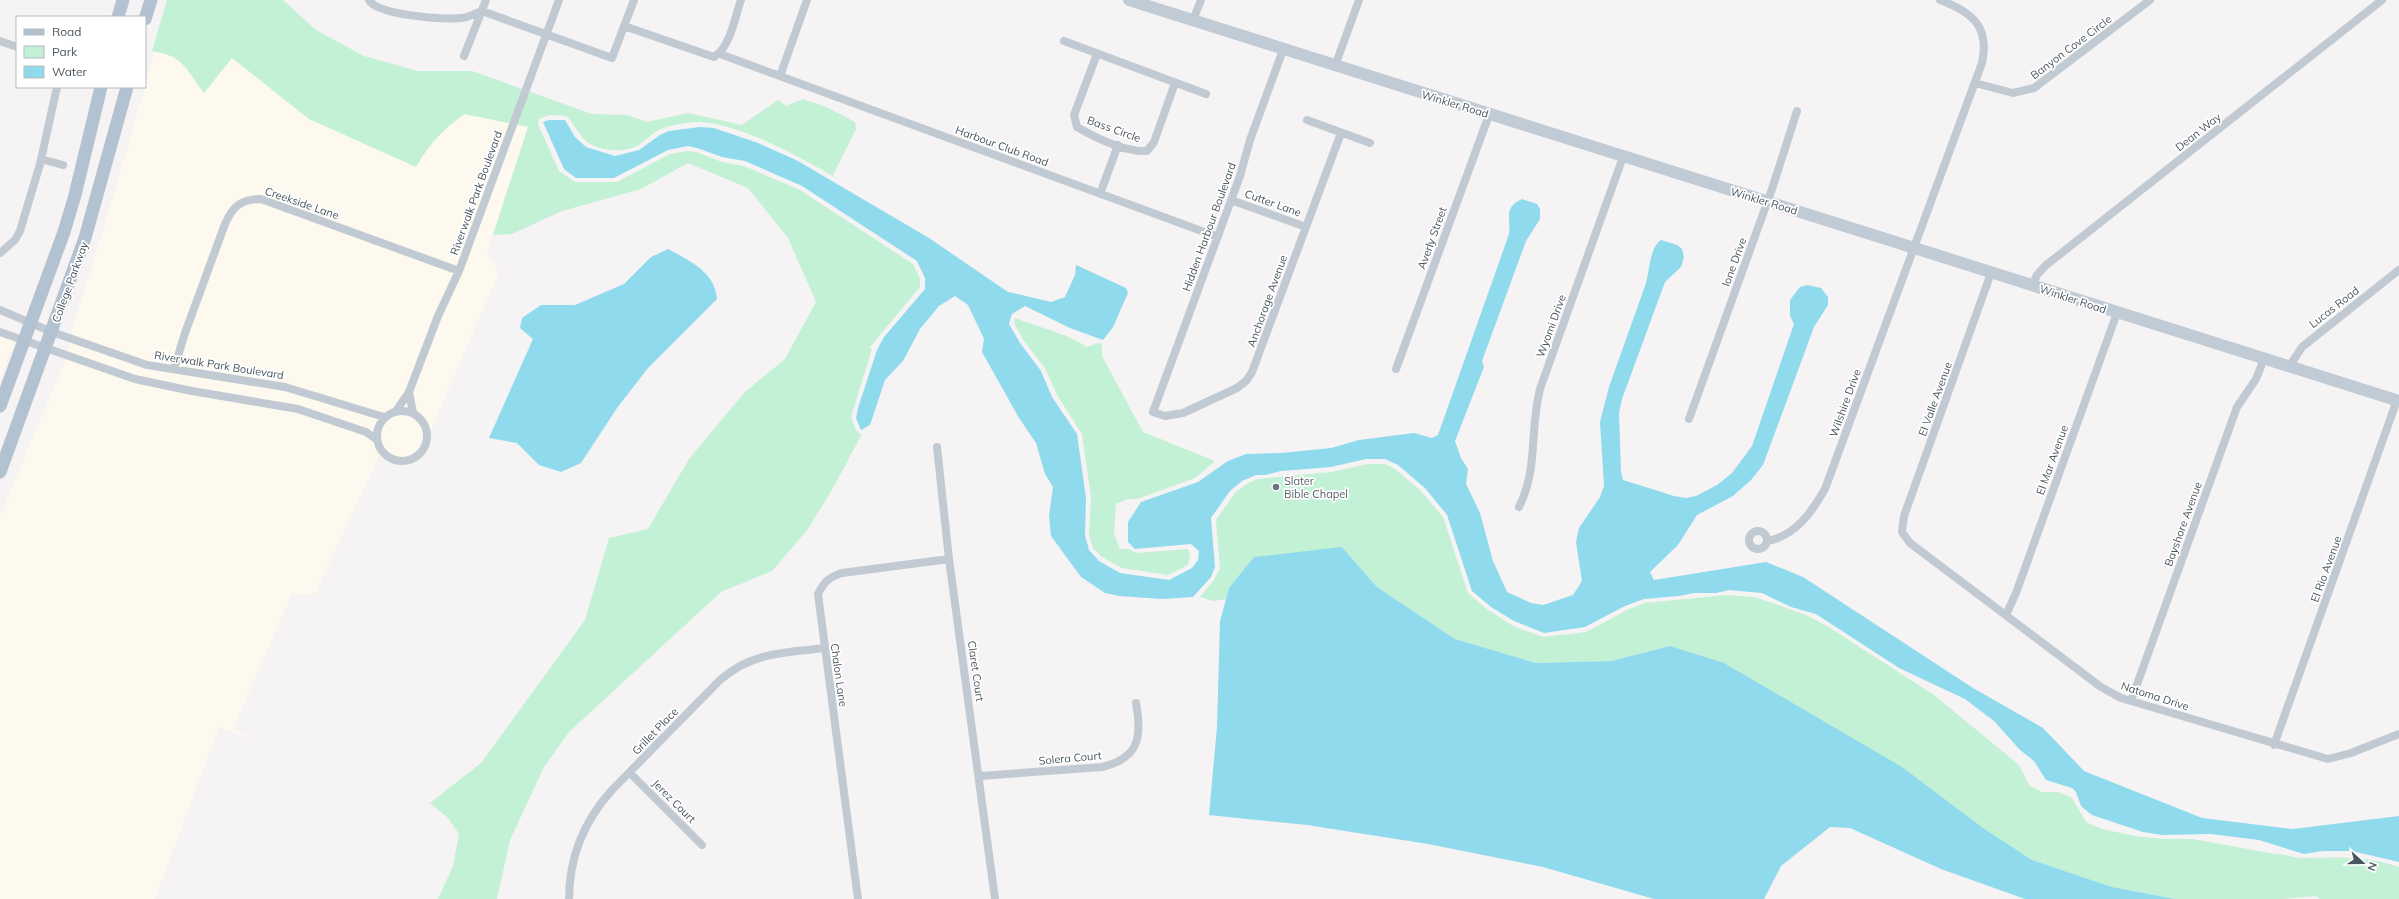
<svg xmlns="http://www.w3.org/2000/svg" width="2399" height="899" font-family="Mulish,sans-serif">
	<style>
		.commercial { fill: #fdf9ef }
		.green { fill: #c3f1d5 }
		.water { fill: #90daee }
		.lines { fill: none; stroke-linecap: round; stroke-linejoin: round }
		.street { stroke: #c1cad2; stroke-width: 8 }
		.secondary { stroke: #c1cbd6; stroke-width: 12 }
		.primary { stroke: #b3c2d1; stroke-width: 13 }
		.worship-dot { fill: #6b7280; stroke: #fff; stroke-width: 1.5 }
		.labels { text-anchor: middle; stroke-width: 3.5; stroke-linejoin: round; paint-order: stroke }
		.street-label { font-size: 11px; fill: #4a5661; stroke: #fff }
		.worship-label { font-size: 11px; fill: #5b616d; stroke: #fff; text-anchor: start }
	</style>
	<rect width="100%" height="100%" fill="#f5f3f3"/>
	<path class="commercial" d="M155,51L169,54L178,58L204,93L232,58L416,167L425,151L441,131L464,114L528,127L487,251L499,273L417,461L379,456L315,594H292L233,729L255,740L219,727L155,899H0V516L66,358L73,326L105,225Z
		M0,327L17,333L0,380Z"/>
	<path class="green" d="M167,0H283L316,30L364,56L418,71H472L592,114L627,115L647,122L688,113L742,125L778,100L786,106L803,99L826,107L855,122L856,129L833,175L836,178C801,157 742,125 701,122C688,122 668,125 657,131C650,135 644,142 637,146C623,153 600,151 587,142C578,135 575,123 566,116L549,115L539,119L538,124L559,171L575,182H617L670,154L688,151L696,152L722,162L744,166L800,190L913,264L920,279V287L869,348L872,349L851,417L857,432L862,434L833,488L808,529L772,571L721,592L569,732L544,767L510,840L497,899H438L453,866L459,834L448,818L430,803L481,763L585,620L609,538L648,529L689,459L745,392L785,359L816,302L788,238L748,188L688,163L641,189L562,211L512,234L493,235L528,127L464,114C442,131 430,143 416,167L309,119L232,58L204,93C186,69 184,56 152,51Z
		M1015,318C1036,326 1071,335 1087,347L1098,343L1102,344V356L1143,432L1215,461L1195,478L1137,499H1127L1116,504L1114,534L1120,549H1129L1136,553L1188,549L1190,554L1188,565L1168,575L1122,568L1102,557L1093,548L1089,535L1091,497L1082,434L1057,395L1045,368L1024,341L1014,323Z
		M1367,464H1385L1395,469L1421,491L1443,517L1468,593L1488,610L1513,626L1543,637L1586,632L1627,610L1645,603L1726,595L1755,597L1806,615L1827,626L1934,695L2019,765L2029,785L2042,792H2059L2072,798L2086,822L2102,829L2135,836L2163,839H2193L2275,854C2286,854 2296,859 2305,858C2337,857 2368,856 2399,867V899H2320L2316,896L2283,899H2175L2112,887L2032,860L1983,828L1670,646L1611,661L1536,663L1455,639L1377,587L1342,547L1229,588L1226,599L1213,601L1200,597L1214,580L1220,568L1216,520L1234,494L1245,485L1257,479L1332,472Z"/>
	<path class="water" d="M549,120H565L575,137L586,147L615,156L639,150L660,135L669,131L700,127L714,128L758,143L798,161L929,238L1008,292L1051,302L1065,297L1075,275L1076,265L1126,288L1128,293L1113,327L1103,340L1070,328L1025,306L1012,314L1009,324L1020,343L1041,371L1052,397L1077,434L1086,498L1085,535L1089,550L1099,561L1120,573L1169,580L1192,568L1198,560L1199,551L1191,544L1135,549L1128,542V522L1141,502L1198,482L1228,461L1246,454L1281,453L1331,448L1359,440L1414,433L1432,438L1438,435L1509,234C1511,217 1503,208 1522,199L1537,204L1540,209V219L1526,241L1482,361L1484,367L1455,441L1461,458L1468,469L1466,484L1480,513L1493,561L1507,592L1531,603L1543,605L1573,595L1582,581L1576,542L1579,528L1600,497L1604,486L1600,422L1609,387L1645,286C1650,272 1649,248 1661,240L1677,245L1682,249L1684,257L1681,267L1665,282L1622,399L1619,413L1621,472L1623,480L1674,496L1686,498L1696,496L1717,485L1732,473L1752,446L1794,324L1790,316V300L1800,287L1807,285L1821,288L1828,297V305L1814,327L1763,465L1751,480L1733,496L1697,515L1678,545L1650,572L1654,580L1766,562L1803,577L1973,688L2043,728L2084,771L2202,818L2293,829L2399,816V862L2352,851H2323L2304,854L2259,840L2211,834L2163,835L2143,832L2092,815L2081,806L2076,792L2072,788L2046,780L2034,761L2020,750L1994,721L1965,699L1899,668L1816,614L1791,607L1762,593L1729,590L1716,593H1694L1679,596L1644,599L1625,606L1585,627L1544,633L1514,621L1491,607L1472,591L1447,515L1425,488L1398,465L1385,459H1366L1331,467L1281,471L1265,475H1256L1242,481L1230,491L1211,518L1215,567L1211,577L1193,597L1162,599L1119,596L1105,593L1081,577L1051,536L1049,516L1053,487L1045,474L1036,443L1019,418L982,352L984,339L968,305L955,296L939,306L920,329L903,361L885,380L870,425L861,430L856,418L858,408L877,350L884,337L925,289V278L917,261L802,186L745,161L722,157L697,148L688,146L668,150L614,178H576L564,169L543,122Z
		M668,249C690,261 715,272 717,299L648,368L617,408L581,463L561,472L539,465L517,443L489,438L533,339L520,328L522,318L541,305H575L624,284L651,257Z
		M1342,547L1377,587L1455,639L1536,663L1611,661L1670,646L1724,663L1902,767L1983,828L2032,860L2112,887L2175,899H2025L1941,869L1850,828L1830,827L1781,866L1764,899H1654L1543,867L1428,844L1307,825L1209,815L1217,727L1220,621L1229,588L1254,557Z"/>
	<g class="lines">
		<path class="street" d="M369,0C377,15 444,20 461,18C468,18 475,13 482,11L612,58L634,0
			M1193,20L1201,0
			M624,26L714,57C730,48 735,17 741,0
			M0,41L17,47
			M1064,41L1206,94
			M1283,50L1250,140L1240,176L1153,412L1165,416L1183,413L1237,388L1246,381L1252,372L1341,133
			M720,54L1218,237
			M1097,54L1074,115L1077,127C1096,138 1125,152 1147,151L1154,142L1175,83
			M464,56L486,0
			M1335,66L1359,0
			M780,76L807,0
			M1975,83L2013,93L2034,88L2150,0
			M1307,120L1370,143
			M41,159L63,165
			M1100,194L1118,145
			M1231,200L1306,227
			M0,253L15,240L20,231L40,164L57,87
			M1991,273L1904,516L1902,532L1910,543L2101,687L2121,698L2328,759L2351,753L2399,734
			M2032,286L2037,275L2045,266L2382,0
			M0,310L52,332L147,365L285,387L384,417
			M0,332L135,379L192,391L298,409L366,432L376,439
			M2289,367L2302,347L2399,270
			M174,369L185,333L225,224C233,206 241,199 261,199L459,271
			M1396,369L1489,115
			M409,392L413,413
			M377 436a25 25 0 1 1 50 0a25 25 0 1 1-50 0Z
			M396,411L409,392L438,316L459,271L559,0
			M1689,419L1772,189L1797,111
			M937,447L949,559L995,899
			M1519,507C1539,466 1529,432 1540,389L1623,157
			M1749 540a9 9 0 1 1 18 0a9 9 0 1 1-18 0Z
			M1768,541C1796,535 1811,513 1825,489L1982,63C1990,26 1972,12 1940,0
			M2006,615L2016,593L2117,313
			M2131,701L2237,407L2256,379L2264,359
			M2274,745L2397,400
			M630,773L702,845
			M980,776L1102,767C1140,758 1142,736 1136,703
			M569,899C569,857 584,821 612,790L720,680C752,652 784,653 824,648
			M858,899L818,594C824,582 829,577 842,573L949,559"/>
		<path class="secondary" d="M1129,0L2399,401"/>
		<path class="primary" d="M118,17L123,0
			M145,19L151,0
			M0,406L64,232L75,195L101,87
			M0,472L85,238L127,87"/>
	</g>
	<circle class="worship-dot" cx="1276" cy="487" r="4"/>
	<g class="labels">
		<g class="street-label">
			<text transform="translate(2071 47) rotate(-37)" y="4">Banyon Cove Circle</text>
			<text transform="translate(1455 104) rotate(17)" y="4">Winkler Road</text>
			<text transform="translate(1114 129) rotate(20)" y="4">Bass Circle</text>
			<text transform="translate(2198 132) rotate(-38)" y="4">Dean Way</text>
			<text transform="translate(1002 146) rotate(20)" y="4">Harbour Club Road</text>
			<text transform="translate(476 193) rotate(-70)" y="4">Riverwalk Park Boulevard</text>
			<text transform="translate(1764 201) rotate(17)" y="4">Winkler Road</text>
			<text transform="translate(302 203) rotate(19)" y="4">Creekside Lane</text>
			<text transform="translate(1273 203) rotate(20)" y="4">Cutter Lane</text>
			<text transform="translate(1209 227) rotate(-70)" y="4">Hidden Harbour Boulevard</text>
			<text transform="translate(1432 238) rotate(-70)" y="4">Averly Street</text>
			<text transform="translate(1734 262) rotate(-70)" y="4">Ione Drive</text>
			<text transform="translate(70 282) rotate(-70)" y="4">College Parkway</text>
			<text transform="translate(2073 299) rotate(18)" y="4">Winkler Road</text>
			<text transform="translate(1267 301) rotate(-70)" y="4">Anchorage Avenue</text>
			<text transform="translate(2334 307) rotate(-38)" y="4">Lucas Road</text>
			<text transform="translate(1551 326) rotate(-70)" y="4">Wyomi Drive</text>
			<text transform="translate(219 365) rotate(9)" y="4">Riverwalk Park Boulevard</text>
			<text transform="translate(1935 399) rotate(-70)" y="4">El Valle Avenue</text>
			<text transform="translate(1845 403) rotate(-70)" y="4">Wilshire Drive</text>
			<text transform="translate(2052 460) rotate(-70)" y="4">El Mar Avenue</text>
			<text transform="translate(2183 524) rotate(-70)" y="4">Bayshore Avenue</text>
			<text transform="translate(2326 569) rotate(-70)" y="4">El Rio Avenue</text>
			<text transform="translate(976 671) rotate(82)" y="4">Claret Court</text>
			<text transform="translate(839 675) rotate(82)" y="4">Chalon Lane</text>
			<text transform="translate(2155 696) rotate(18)" y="4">Natoma Drive</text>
			<text transform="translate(655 731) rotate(-46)" y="4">Grillet Place</text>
			<text transform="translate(1070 758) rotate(-5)" y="4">Solera Court</text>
			<text transform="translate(674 801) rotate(45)" y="4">Jerez Court</text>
		</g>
		<g class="worship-label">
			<text x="1284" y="485">Slater<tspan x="1284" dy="13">Bible Chapel</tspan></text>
		</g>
	</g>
	<rect x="16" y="16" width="130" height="72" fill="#ffffff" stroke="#b7bbc0"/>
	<rect x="24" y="29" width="20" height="6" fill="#b3c2d1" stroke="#b7bbc0"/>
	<text x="52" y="36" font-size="12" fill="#4a5661">Road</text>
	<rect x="24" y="46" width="20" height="12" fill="#c3f1d5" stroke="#b7bbc0"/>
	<text x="52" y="56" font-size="12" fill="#4a5661">Park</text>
	<rect x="24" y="66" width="20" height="12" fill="#90daee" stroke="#b7bbc0"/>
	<text x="52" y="76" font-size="12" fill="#4a5661">Water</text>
	<g transform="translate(2363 863) rotate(111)" stroke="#ffffff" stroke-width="3" paint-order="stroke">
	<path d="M0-3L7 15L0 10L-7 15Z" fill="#4a5661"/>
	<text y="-6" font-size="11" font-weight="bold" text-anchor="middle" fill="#4a5661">N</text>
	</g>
</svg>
